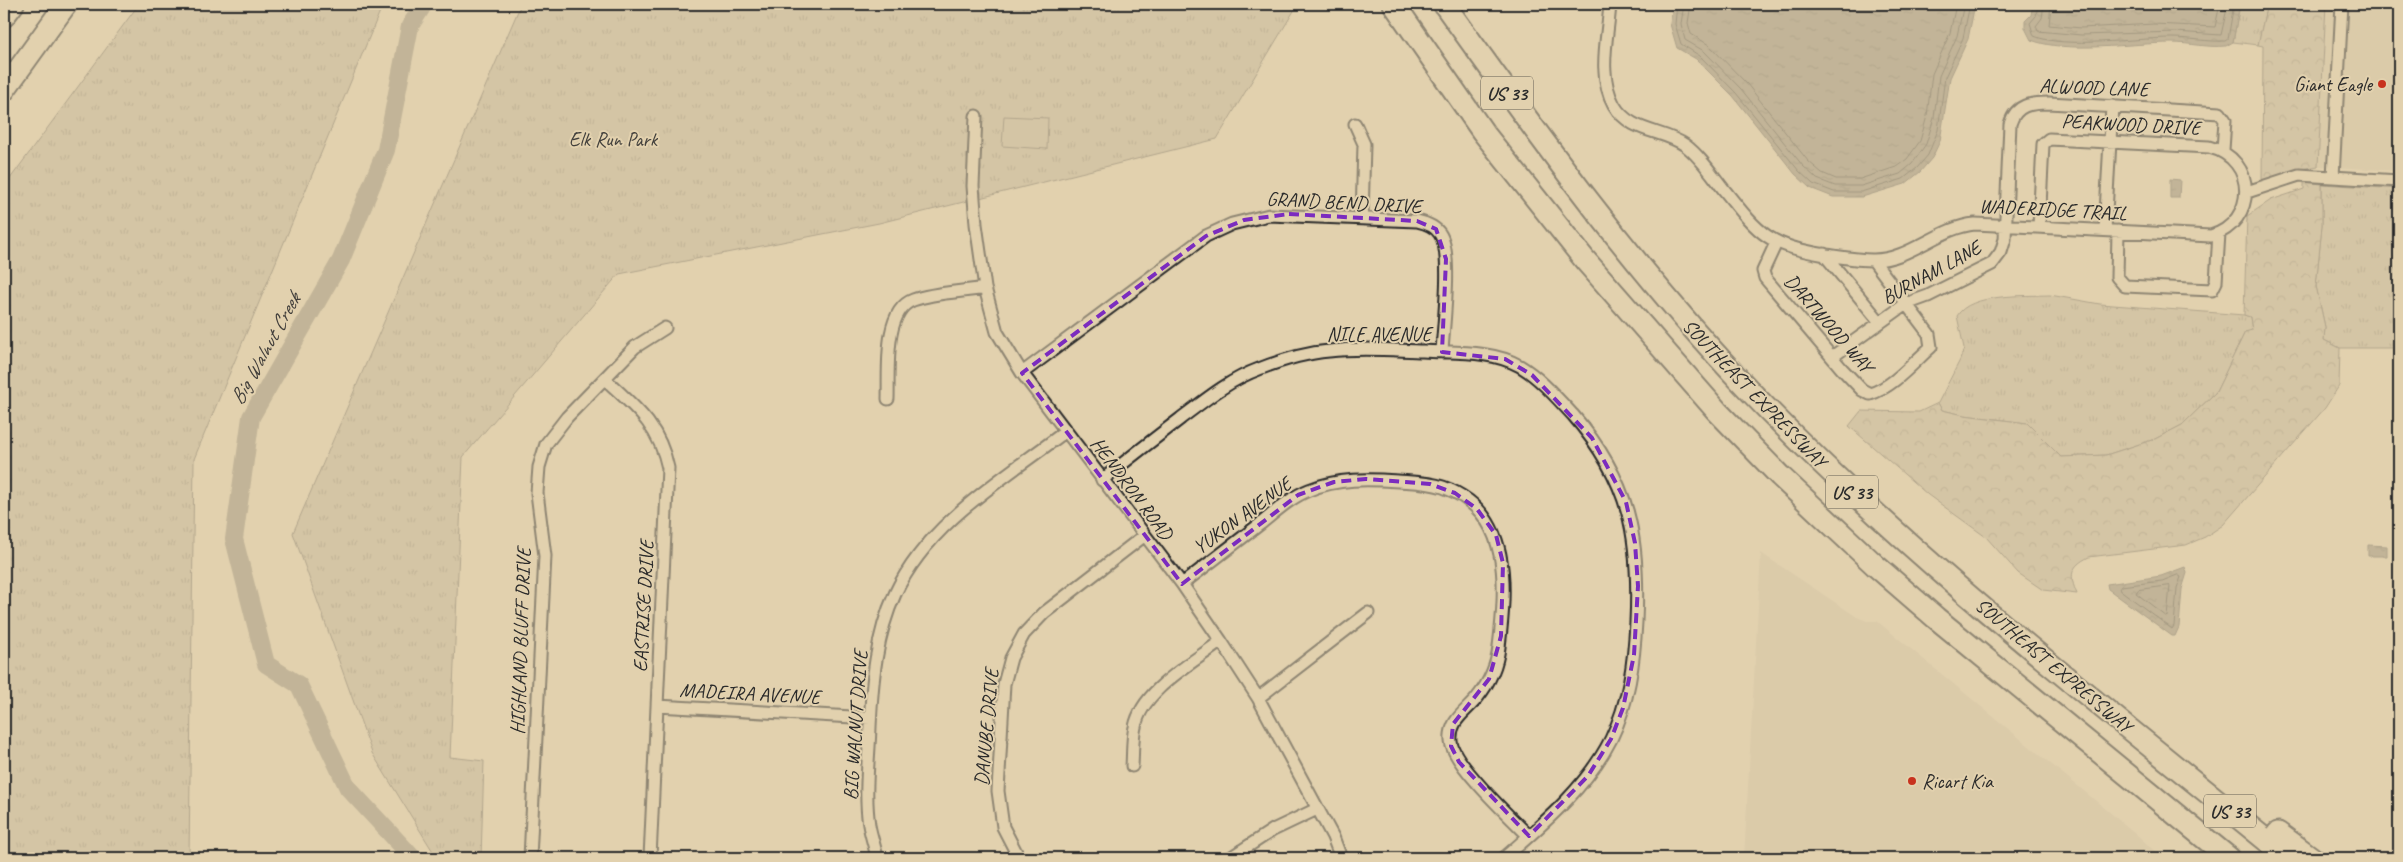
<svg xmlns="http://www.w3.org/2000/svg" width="2403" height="862" font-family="Caveat,sans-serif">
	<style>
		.built { fill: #d3c3a3 }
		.grass { fill: url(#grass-tufts); stroke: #787062 }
		.forest { fill: url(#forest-crowns); stroke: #787062 }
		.garden { fill: #c4b699; stroke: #787062 }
		.water { fill: url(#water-ripples); stroke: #6f685c }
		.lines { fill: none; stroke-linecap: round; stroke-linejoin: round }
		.shore { stroke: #58544b; stroke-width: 1 }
		.river { stroke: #9c917c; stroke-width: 18 }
		.street-casing { stroke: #2b2b2b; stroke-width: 15 }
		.highway-casing { stroke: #2b2b2b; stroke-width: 25 }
		.street { stroke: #e2d1ae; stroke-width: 11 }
		.highway { stroke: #e2d1ae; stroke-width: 21 }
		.marked { fill: none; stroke: #7b2cbf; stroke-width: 4; stroke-dasharray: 10 6; stroke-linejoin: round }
		.poi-dot { fill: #c8321e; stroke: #e2d1ae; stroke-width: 2 }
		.labels { text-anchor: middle; stroke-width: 4; stroke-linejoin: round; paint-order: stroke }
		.shield { fill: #e2d1ae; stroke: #625d52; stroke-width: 1 }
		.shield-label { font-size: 19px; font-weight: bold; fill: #2b2b2b }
		.poi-label { font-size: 20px; fill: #2b2b2b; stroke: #e2d1ae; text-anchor: end }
		.street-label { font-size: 20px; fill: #2b2b2b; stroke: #e2d1ae }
		.park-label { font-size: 20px; fill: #42403c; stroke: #e2d1ae }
		.water-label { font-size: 21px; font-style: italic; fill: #423f3b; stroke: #e2d1ae }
	</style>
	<defs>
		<pattern id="grass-tufts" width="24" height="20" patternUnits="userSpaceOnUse" patternTransform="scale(1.25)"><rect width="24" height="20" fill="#c4b699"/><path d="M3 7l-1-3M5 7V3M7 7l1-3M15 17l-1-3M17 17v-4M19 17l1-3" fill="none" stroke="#9f947d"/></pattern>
		<pattern id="forest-crowns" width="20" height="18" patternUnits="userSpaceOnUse" patternTransform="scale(1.25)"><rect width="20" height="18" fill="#c4b699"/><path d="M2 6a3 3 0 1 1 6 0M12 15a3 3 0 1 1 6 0" fill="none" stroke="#9f947d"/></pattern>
		<pattern id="water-ripples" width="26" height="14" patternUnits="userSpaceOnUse" patternTransform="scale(1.25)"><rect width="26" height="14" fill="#9c917c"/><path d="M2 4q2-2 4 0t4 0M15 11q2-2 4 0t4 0" fill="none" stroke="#7f7766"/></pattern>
	</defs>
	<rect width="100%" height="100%" fill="#e2d1ae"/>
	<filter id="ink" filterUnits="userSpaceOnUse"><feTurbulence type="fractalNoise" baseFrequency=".02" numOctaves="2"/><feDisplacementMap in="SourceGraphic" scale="10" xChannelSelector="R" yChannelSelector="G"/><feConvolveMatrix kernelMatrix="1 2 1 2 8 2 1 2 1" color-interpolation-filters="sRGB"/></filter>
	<g filter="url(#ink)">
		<path class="built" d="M2326,4H2399V171L2318,166Z
			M1761,553L1857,617L1867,621H1877L2135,833L2162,858H1744Z"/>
		<path class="grass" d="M139,4H383L194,459L189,858H4V187Z
			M521,4H1298L1217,139L879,223L619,274L463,457L450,757L484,761L481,858H437L372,753L293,533Z
			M2240,4H2267L2258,45L2233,42Z
			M2322,184L2399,189V348H2340L2324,340L2325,327L2316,286L2322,226Z
			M2050,295L2100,304L2244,315L2250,317L2252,331L2245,332L2216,392L2182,425L2155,439L2106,455L2061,457L2027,423L1964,415L1942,410L1938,403L1960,360L1964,348L1957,316C1970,293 2025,296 2050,295Z"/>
		<path class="forest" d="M2267,4H2326L2318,166L2291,171L2262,182L2263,46L2258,45Z
			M2304,182L2322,184V226L2316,286L2325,327L2324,340L2340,348L2339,386L2325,408L2223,525L2205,537L2186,545L2089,557C2070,566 2069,576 2077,594L2043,590L2018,573L1986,537L1928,495L1849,426L1861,411L1919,412L1938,403L1942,410L1964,415L2027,423L2061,457L2106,455L2155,439L2182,425L2216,392L2245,332L2252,330L2250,317L2244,315L2247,216L2271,200L2304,189Z"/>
		<path class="garden" d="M1004,116L1048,118L1047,149L1002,146Z"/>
		<path class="water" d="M1673,4H1975L1968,39L1950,78L1940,141L1932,158L1920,172L1905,184L1862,197H1833L1810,188L1795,174L1733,96L1696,59L1677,48L1670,24Z
			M2033,4H2240L2233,42L2226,46C2209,48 2190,43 2172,43C2132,43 2067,54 2031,40L2025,28V21L2031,15Z
			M2170,179L2180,180L2179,198H2170Z
			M2368,545L2387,546V556H2368Z
			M2185,567L2187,573L2182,589L2179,627L2175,636H2172L2108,589L2107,584L2161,576Z"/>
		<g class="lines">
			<path class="shore" d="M1677,4L1675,24L1681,44L1700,56L1736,93L1799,171L1813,184L1834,192H1861L1903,179L1917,168L1928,155L1938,130L1945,77L1963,38L1970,4
				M1684,4L1681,24L1685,40L1704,51L1741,89L1803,166L1817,179L1835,186H1861L1900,174L1912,164L1926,144L1934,118L1939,76L1957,36L1964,4
				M1691,4L1688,23L1691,34L1709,45L1747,84L1808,161L1822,173L1836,179H1860L1896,167L1907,159L1920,141L1927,116L1932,74L1950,33L1956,4
				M2038,4L2036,16L2030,23L2034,36C2064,49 2136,38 2172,38C2189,38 2208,42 2225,41L2228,39L2234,4
				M2044,4L2042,18L2036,26L2038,31L2081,35L2175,32L2221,35L2228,4
				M2051,4L2049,25L2081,28L2154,24L2215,27L2220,4
				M2178,575L2181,577L2177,588L2174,626L2172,629L2119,589L2121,586L2162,581Z
				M2170,586L2167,617L2136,593L2138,590Z"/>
			<path class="river" d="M413,858L348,788L299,685L266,664L234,539L251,417L341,260L386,150L410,26L424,4"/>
			<defs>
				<path id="street" d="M1606,4H1610C1608,37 1597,74 1614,105C1630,133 1662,129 1685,145C1701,157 1713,176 1725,191C1761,236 1768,245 1826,255C1841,257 1857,260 1872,260C1909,261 1939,227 1975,224L2211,236C2257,222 2258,159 2209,147L2049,139L2043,144L2039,227
					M976,116L973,186L976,224L985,288L997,332L1022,373L1182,584L1221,641L1258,698L1333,837L1341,858
					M1355,124L1364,144L1362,218
					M2333,177L2342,4
					M2247,192L2299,175L2399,181
					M2105,230L2112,106
					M2118,231L2117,277L2125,286L2212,290L2216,282L2219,233
					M1776,243L1763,271L1765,278L1842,369L1862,390L1870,394C1893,387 1913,363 1931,347L1929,334L1873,260
					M1824,254L1880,322
					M1832,357L1906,304L1928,296L1992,264L2001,252L2005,239L2010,124C2016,104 2031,103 2049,103L2220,113L2225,120L2223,150
					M1022,373L1206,236L1232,224L1269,215L1417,221C1426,223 1435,226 1440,234C1453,253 1443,327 1442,352
					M605,379C635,407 659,425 668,468L650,858
					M888,399C889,372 883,311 913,300C935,292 962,292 985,288
					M1102,480C1128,459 1154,439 1180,419C1205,400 1229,380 1259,369C1282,360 1305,353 1329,351C1360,347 1392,350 1423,351C1454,353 1492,350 1520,366C1540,378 1557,398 1573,415C1630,481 1640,537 1636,622C1634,662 1629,702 1611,739C1587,787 1544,823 1504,858
					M1182,584C1208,564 1234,544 1260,524C1275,512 1291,497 1309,490C1338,478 1368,479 1398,481C1413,482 1429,482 1443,487C1513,512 1506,588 1499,647C1497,666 1489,683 1477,698C1466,712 1449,720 1451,741C1452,763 1511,818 1529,836
					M1258,698L1368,613
					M657,706L870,718
					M1132,766C1133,753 1132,739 1135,727C1142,690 1193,663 1221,641
					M530,858L545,556L537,493L539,467L546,444L567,417L635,347L665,328
					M877,858C875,847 871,836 869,825C864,793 869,759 870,727C872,682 876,635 895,594C928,522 1006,477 1066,431
					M1019,858L1003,827L998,791L1004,684L1011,658L1024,634L1044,613L1145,535
					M1230,858L1273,830L1317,809"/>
				<path id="highway" d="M1394,4L1483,132L1585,260L1717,411L1780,476L1876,566L1936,618L2229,858
					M1444,4C1539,137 1635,270 1748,389C1913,562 2104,707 2288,858
					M4,16L13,4
					M4,90L66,4
					M2278,833L2312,858"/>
			</defs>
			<use href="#street" class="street-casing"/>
			<use href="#highway" class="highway-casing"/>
			<use href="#street" class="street"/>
			<use href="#highway" class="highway"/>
		</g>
	</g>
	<path d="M0 0H2403V862H0ZM1289,214L1417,221L1436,229L1446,259L1442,352L1505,359L1532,375L1592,438L1626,502L1635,543L1638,586L1634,655L1623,708L1611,739L1588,776L1529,836L1459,762L1451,746L1453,724L1489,679L1501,636L1503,563L1496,535L1477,509L1455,493L1430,484L1366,479L1334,482L1298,495L1182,584L1022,373L1206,236L1244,220Z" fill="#e2d1ae" fill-opacity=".55" fill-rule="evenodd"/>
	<path class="marked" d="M1289,214L1417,221L1436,229L1446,259L1442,352L1505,359L1532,375L1592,438L1626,502L1635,543L1638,586L1634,655L1623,708L1611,739L1588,776L1529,836L1459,762L1451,746L1453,724L1489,679L1501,636L1503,563L1496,535L1477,509L1455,493L1430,484L1366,479L1334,482L1298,495L1182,584L1022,373L1206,236L1244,220Z"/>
	<g class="poi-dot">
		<circle cx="2382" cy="84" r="5"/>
		<circle cx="1912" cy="781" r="5"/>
	</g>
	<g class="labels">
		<g class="shield">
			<rect x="1481" y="76.5" width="52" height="33" rx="4"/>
			<rect x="1826" y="475.5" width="52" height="33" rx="4"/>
			<rect x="2204" y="794.5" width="52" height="33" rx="4"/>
		</g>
		<g class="shield-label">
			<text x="1507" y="100">US 33</text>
			<text x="1852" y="499">US 33</text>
			<text x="2230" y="818">US 33</text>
		</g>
		<g class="poi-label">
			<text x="2372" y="91">Giant Eagle</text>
			<text x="1922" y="788" text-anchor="start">Ricart Kia</text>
		</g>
		<g class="street-label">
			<text transform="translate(2094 87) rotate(2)" y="7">ALWOOD LANE</text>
			<text transform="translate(2131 124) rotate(3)" y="7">PEAKWOOD DRIVE</text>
			<text transform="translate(1344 202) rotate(3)" y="7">GRAND BEND DRIVE</text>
			<text transform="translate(2053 209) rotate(3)" y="7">WADERIDGE TRAIL</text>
			<text transform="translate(1931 272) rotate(-29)" y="7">BURNAM LANE</text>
			<text transform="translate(1829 323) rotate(49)" y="7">DARTWOOD WAY</text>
			<text x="1379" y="341">NILE AVENUE</text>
			<text transform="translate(1755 393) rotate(46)" y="7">SOUTHEAST EXPRESSWAY</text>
			<text transform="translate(1132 488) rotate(53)" y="7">HENDRON ROAD</text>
			<text transform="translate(1242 515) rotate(-36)" y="7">YUKON AVENUE</text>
			<text transform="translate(643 606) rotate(-87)" y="7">EASTRISE DRIVE</text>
			<text transform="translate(520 641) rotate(-88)" y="7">HIGHLAND BLUFF DRIVE</text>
			<text transform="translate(2054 665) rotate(40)" y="7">SOUTHEAST EXPRESSWAY</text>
			<text transform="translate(750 693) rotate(3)" y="7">MADEIRA AVENUE</text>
			<text transform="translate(855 725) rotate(-86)" y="7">BIG WALNUT DRIVE</text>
			<text transform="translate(986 727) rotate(-85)" y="7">DANUBE DRIVE</text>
		</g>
		<g class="park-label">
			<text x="613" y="146">Elk Run Park</text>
		</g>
		<g class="water-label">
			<text transform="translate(265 349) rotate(-61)" y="7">Big Walnut Creek</text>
		</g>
	</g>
	<rect width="2403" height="862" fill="none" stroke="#e2d1ae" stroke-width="20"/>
	<rect x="10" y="10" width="2383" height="842" fill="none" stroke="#2b2b2b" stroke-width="2" filter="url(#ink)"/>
</svg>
